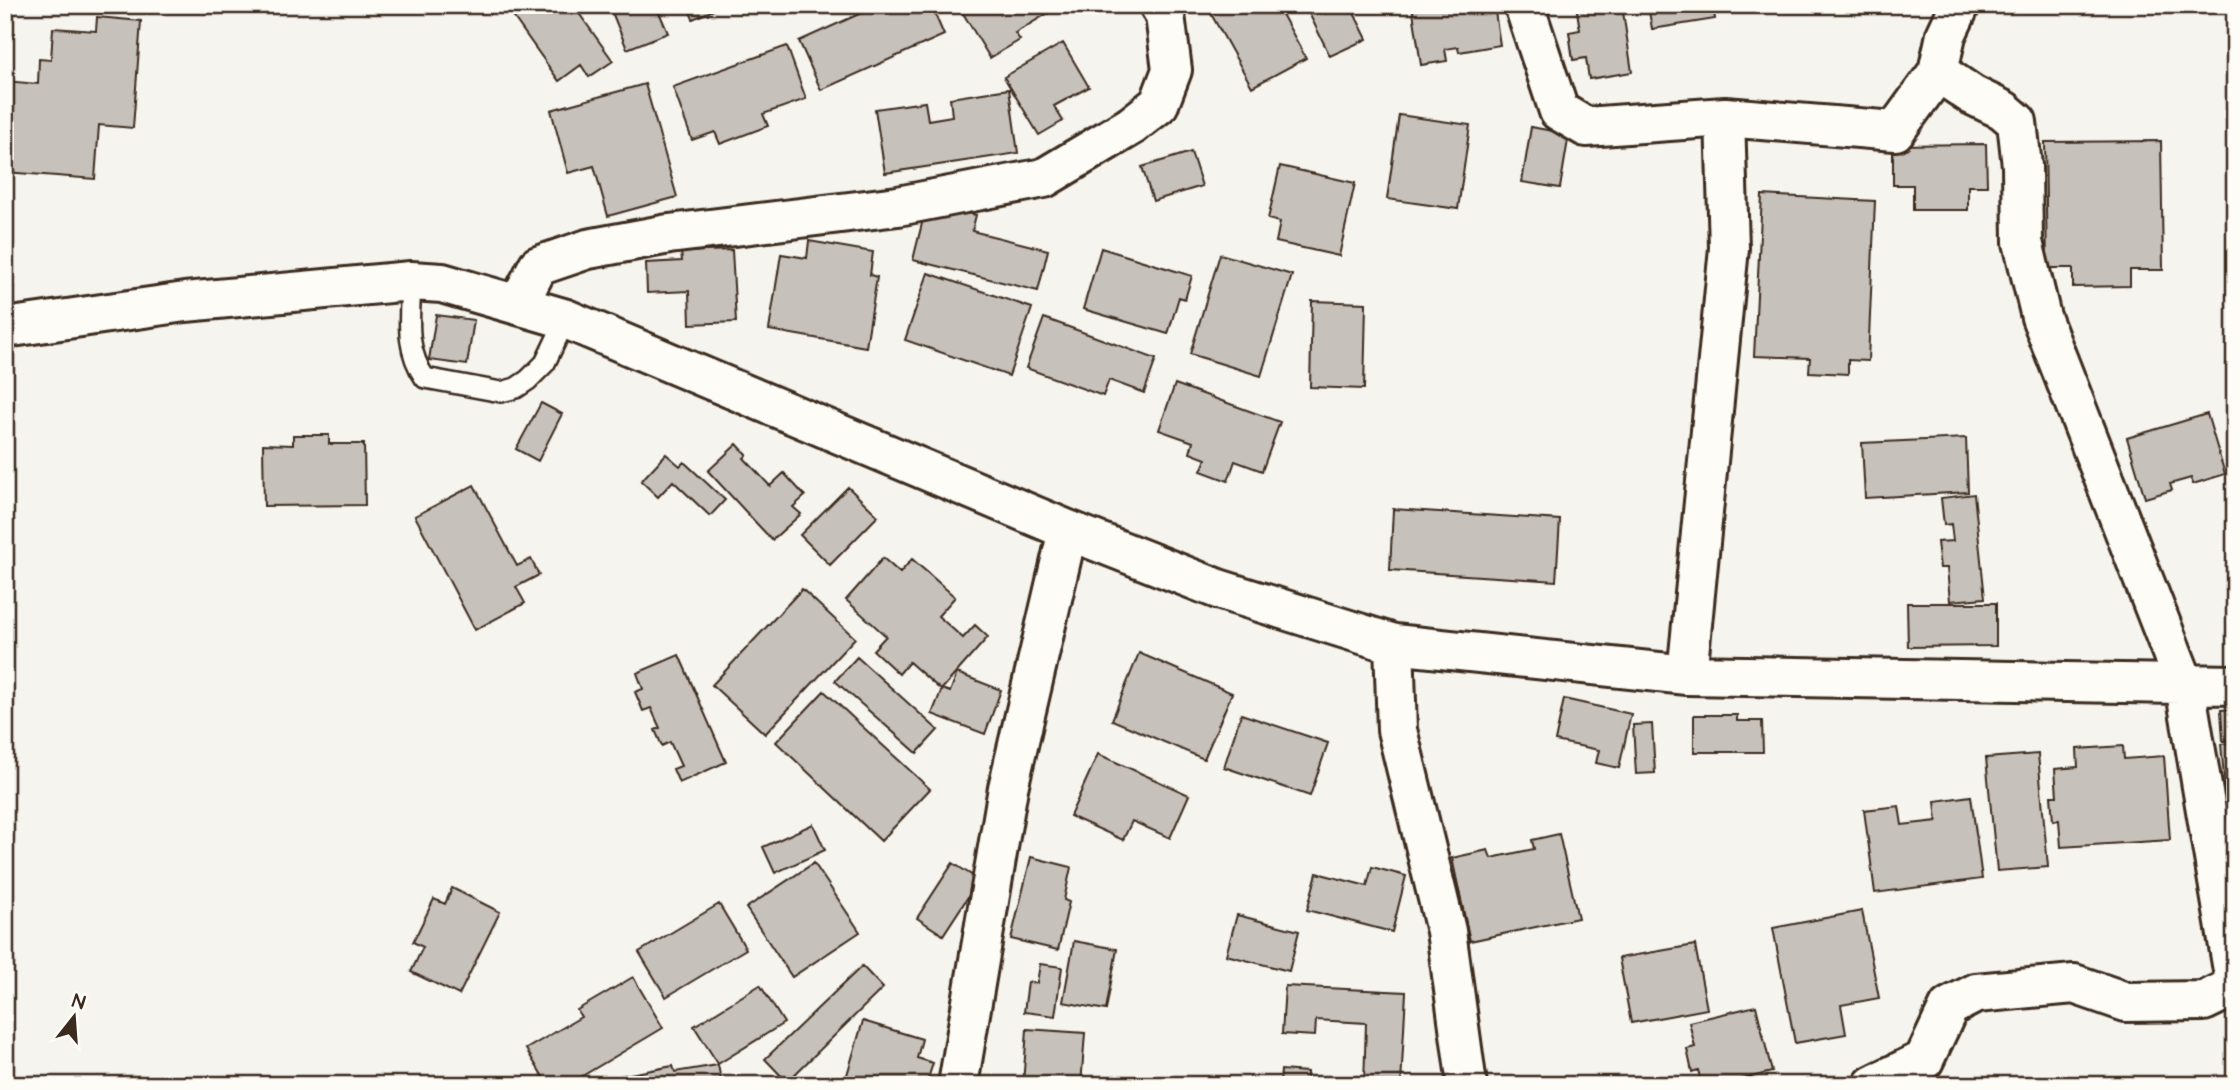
<svg xmlns="http://www.w3.org/2000/svg" width="2240" height="1090" font-family="'Architects Daughter',sans-serif">
	<style>
		.building { fill: #c7c1bb; stroke: #3b2a1e; stroke-width: 2 }
		.lines { fill: none; stroke-linecap: round; stroke-linejoin: round }
		.lane-casing { stroke: #3b2a1e; stroke-width: 24 }
		.street-casing { stroke: #3b2a1e; stroke-width: 44 }
		.lane { stroke: #fdfcf7; stroke-width: 19 }
		.street { stroke: #fdfcf7; stroke-width: 38 }
	</style>
	<rect width="100%" height="100%" fill="#f5f4ee"/>
	<filter id="ink" filterUnits="userSpaceOnUse"><feTurbulence type="fractalNoise" baseFrequency=".0143" numOctaves="2"/><feDisplacementMap in="SourceGraphic" scale="14" xChannelSelector="R" yChannelSelector="G"/><feConvolveMatrix kernelMatrix="1 2 1 2 8 2 1 2 1" color-interpolation-filters="sRGB"/></filter>
	<g filter="url(#ink)">
		<path class="building" d="M505,5H573L613,61L589,77L581,65L559,81Z
			M609,5H656L668,33L627,49Z
			M687,5H725L693,19Z
			M879,5H931L944,35L821,90L799,41Z
			M958,5H1044L1048,13L1015,33L1020,40L990,58Z
			M1206,5H1277L1306,58L1252,87Z
			M1305,5H1350L1367,39L1330,56Z
			M1412,5H1494L1500,45L1459,52L1458,47L1445,49L1447,61L1421,65Z
			M1576,5H1622L1632,72L1589,79L1586,58L1573,60L1569,32L1580,30Z
			M1648,5H1713L1715,19L1652,29Z
			M97,17L141,21L133,128L99,125L95,179L5,172V81L38,84L39,59L51,60L53,28L96,31Z
			M1063,43L1089,87L1054,106L1063,121L1039,135L1004,77Z
			M787,46L806,99L763,114L768,126L720,144L715,132L692,140L673,87Z
			M645,84L677,197L608,216L594,166L568,173L551,110Z
			M1009,89L1018,153L885,173L875,109L925,102L928,120L952,116L950,98Z
			M1399,115L1470,125L1458,209L1387,199Z
			M1531,127L1569,134L1560,188L1522,182Z
			M2161,141L2163,270H2130V286L2073,287V268H2047L2045,142Z
			M1986,144L1987,186H1968V210H1913V185H1893V145Z
			M1191,152L1202,186L1153,201L1142,167Z
			M1280,166L1355,183L1339,256L1276,242L1280,222L1268,219Z
			M1762,195L1875,201L1868,361L1848,360V374L1809,372L1810,358L1754,356Z
			M927,203L976,215L972,231L1048,250L1038,291L913,260Z
			M809,241L873,252L870,275L877,277L866,347L769,330L781,254L807,258Z
			M1101,248L1192,276L1185,299L1179,297L1168,334L1083,309Z
			M732,250L736,322L690,324L689,291L647,293L646,263L682,261L681,252Z
			M1220,254L1292,275L1261,376L1190,354Z
			M928,273L1032,308L1009,376L905,340Z
			M1312,301L1366,303L1364,389L1310,387Z
			M436,315L474,320L467,365L429,360Z
			M1044,318L1156,359L1144,393L1109,380L1103,396L1026,368Z
			M1175,384L1280,422L1262,471L1235,461L1228,481L1201,471L1206,459L1190,453L1193,442L1159,430Z
			M541,403L562,414L538,461L516,449Z
			M2207,414L2225,474L2193,484L2191,478L2170,484L2172,490L2145,498L2127,438Z
			M293,435H329V444H364L365,505L264,506L263,444L293,445Z
			M1966,438L1968,492L1865,498L1862,443Z
			M737,444L747,455L744,458L770,486L784,473L805,496L793,507L801,514L772,540L708,471Z
			M666,454L680,466L684,462L725,500L710,516L673,481L658,497L641,481Z
			M474,485L517,566L531,559L539,575L516,587L525,603L475,630L415,516Z
			M848,487L878,516L830,565L800,535Z
			M1974,494L1985,598L1950,601L1947,568H1940L1937,542L1953,541L1951,524L1944,525L1941,498Z
			M1393,509L1560,520L1556,581L1390,570Z
			M883,558L900,573L912,559L955,597L938,616L963,638L975,625L988,637L941,690L909,662L899,674L873,650L886,636L846,600Z
			M802,589L855,638L765,734L712,685Z
			M1907,603H1996V646L1908,647Z
			M1139,653L1232,693L1204,759L1112,720Z
			M679,655L726,762L679,783L673,769L681,766L670,742L662,746L655,730L660,728L651,708L643,711L635,692L643,689L637,673Z
			M857,657L938,730L917,753L835,681Z
			M957,673L1001,690L985,734L932,714L942,689L950,692Z
			M824,691L930,789L881,841L776,742Z
			M1564,699L1631,714L1619,768L1596,763L1599,750L1555,741Z
			M2235,709V741H2223L2221,710Z
			M1241,714L1328,743L1310,796L1224,767Z
			M1694,715H1737V721H1762L1763,752H1694Z
			M1652,724L1655,773L1636,774L1633,725Z
			M2235,743V787L2225,788L2221,744Z
			M2123,746L2124,759L2164,756L2170,840L2061,847L2059,820L2053,821L2051,796H2057L2055,769L2078,767L2077,749Z
			M1098,754L1189,795L1170,838L1132,821L1123,840L1070,816Z
			M2038,754L2048,867L1997,871L1986,758Z
			M1971,796L1982,879L1875,893L1864,810L1899,806L1902,825L1937,821L1935,801Z
			M813,824L825,850L775,873L763,847Z
			M1559,834L1578,918L1470,941L1452,858L1488,850L1491,858L1534,849L1532,840Z
			M1031,857L1071,867L1064,900L1069,902L1058,950L1011,939Z
			M814,863L860,932L792,977L746,908Z
			M953,863L979,880L943,935L917,918Z
			M1372,867L1406,876L1392,932L1307,910L1317,873L1367,886Z
			M452,888L500,912L459,995L411,972L423,947L413,942L434,899L445,904Z
			M719,904L746,949L666,997L639,952Z
			M1862,911L1879,998L1841,1005L1846,1034L1795,1043L1773,928Z
			M1237,915L1299,931L1289,971L1226,955Z
			M1074,941L1117,949L1106,1010L1063,1002Z
			M1695,945L1707,1009L1631,1023L1619,958Z
			M1040,964L1062,967L1055,1016L1024,1012L1028,982L1037,983Z
			M862,966L883,988L787,1082L765,1059Z
			M633,977L663,1028L567,1085H548L526,1049L581,1017L577,1010Z
			M760,985L784,1023L718,1064L694,1026Z
			M1285,986L1406,992L1401,1085H1280L1281,1070L1307,1072V1081L1364,1084L1366,1023L1316,1020L1315,1036L1282,1034Z
			M1756,1006L1772,1072L1717,1085H1702L1698,1070L1692,1072L1687,1049L1695,1047L1689,1022Z
			M863,1021L922,1039L917,1058L933,1063L926,1085H844Z
			M1027,1029L1085,1033L1081,1085H1023Z
			M718,1065L722,1085H572L673,1066L675,1072Z"/>
		<g class="lines">
			<defs>
				<path id="lane" d="M411,281C410,316 404,348 425,378L501,392L516,388L528,380L545,363L566,319"/>
				<path id="street" d="M1524,5L1559,111L1586,127L1725,117L1729,248L1687,675
					M1938,72L1946,35L1960,5
					M1725,117L1895,131L1938,72L1972,95L2003,110L2017,122L2022,166L2023,242L2041,317L2185,686L2235,982
					M518,305L538,266L588,249L669,234L898,206L1044,178L1131,126L1159,104L1172,70L1165,15L1159,5
					M5,328L185,302L411,281L442,283L566,319L1068,530L1218,589L1394,644L1687,675L2235,685
					M1394,644L1397,730L1446,931L1467,1085
					M958,1085L1008,788L1068,530
					M1873,1085L1924,1060L1949,1007L1976,993L2074,984L2126,1002L2204,1001L2235,986"/>
			</defs>
			<use href="#lane" class="lane-casing"/>
			<use href="#street" class="street-casing"/>
			<use href="#lane" class="lane"/>
			<use href="#street" class="street"/>
		</g>
	</g>
	<rect width="2240" height="1090" fill="none" stroke="#fdfcf7" stroke-width="28"/>
	<rect x="14" y="14" width="2212" height="1062" fill="none" stroke="#3b2a1e" stroke-width="2.5" filter="url(#ink)"/>
	<g transform="translate(74 1017) rotate(17)" stroke="#fdfcf7" stroke-width="5" paint-order="stroke">
	<path d="M0-5L12 26L0 18L-12 26Z" fill="#3b2a1e"/>
	<text y="-10" font-size="19" font-weight="bold" text-anchor="middle" fill="#3b2a1e">N</text>
	</g>
</svg>
